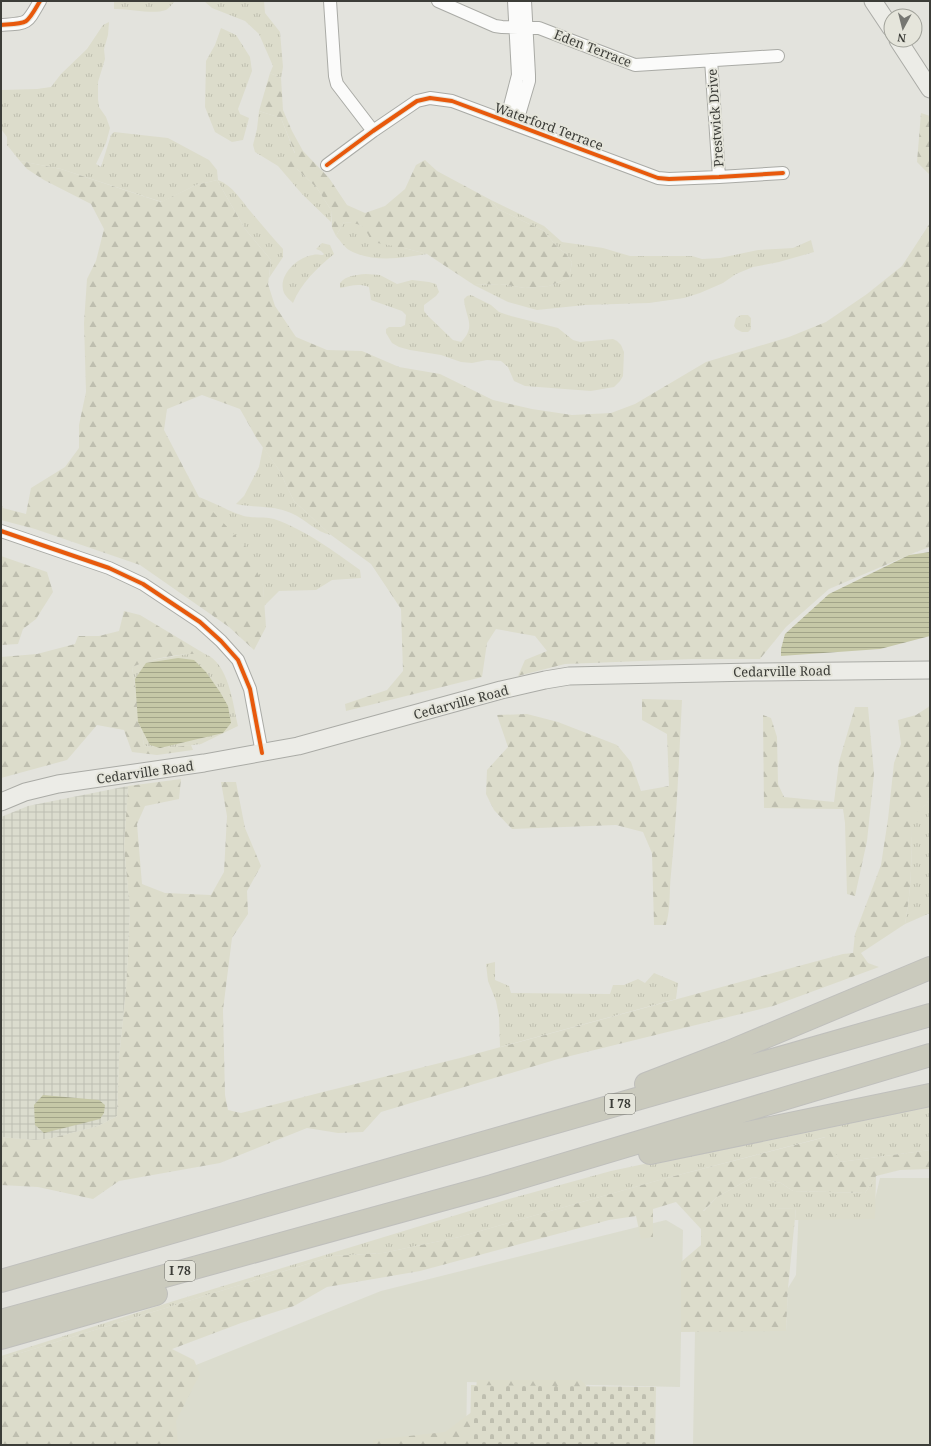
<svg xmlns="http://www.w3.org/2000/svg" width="931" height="1446" font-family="'Noto Serif',serif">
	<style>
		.built { fill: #dbdcce }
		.industrial { fill: url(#industrial-grid) }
		.grass { fill: url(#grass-tufts) }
		.forest { fill: url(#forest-firs) }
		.cemetery { fill: url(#cemetery-stones) }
		.water { fill: url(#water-rules) }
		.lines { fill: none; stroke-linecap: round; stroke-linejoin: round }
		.street-casing { stroke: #aaaba6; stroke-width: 14 }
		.secondary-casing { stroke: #aaaba6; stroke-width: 19 }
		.highway-casing { stroke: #bfbfbc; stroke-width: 24 }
		.street { stroke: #fbfbfa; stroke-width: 12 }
		.secondary { stroke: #ecece7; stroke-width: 17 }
		.highway { stroke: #cacabd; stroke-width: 22 }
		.cycleway-casing { stroke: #e5e5db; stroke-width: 6 }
		.cycleway { stroke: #e8590c; stroke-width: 4 }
		.labels { text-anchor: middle; stroke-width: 4; stroke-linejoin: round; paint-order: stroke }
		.shield { fill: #e5e5db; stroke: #6f6f69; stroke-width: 1 }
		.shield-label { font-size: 12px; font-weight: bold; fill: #3c3d38 }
		.street-label { font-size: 13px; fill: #3c3d38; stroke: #e5e5db }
	</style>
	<defs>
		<pattern id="industrial-grid" width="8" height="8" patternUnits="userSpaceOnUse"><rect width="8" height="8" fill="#dbdcce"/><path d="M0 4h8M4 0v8" fill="none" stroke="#bdbeb2"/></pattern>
		<pattern id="grass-tufts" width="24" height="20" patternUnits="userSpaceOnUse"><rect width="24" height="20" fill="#dcdccb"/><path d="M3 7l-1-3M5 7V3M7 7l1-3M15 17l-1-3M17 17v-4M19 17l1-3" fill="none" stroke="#bebeaf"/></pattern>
		<pattern id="forest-firs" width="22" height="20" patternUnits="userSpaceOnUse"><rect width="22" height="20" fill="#dcdccb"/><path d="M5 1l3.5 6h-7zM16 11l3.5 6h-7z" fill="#bebeaf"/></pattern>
		<pattern id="cemetery-stones" width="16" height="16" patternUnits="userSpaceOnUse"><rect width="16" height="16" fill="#dcdccb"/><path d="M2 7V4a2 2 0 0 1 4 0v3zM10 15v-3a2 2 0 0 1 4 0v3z" fill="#bebeaf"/></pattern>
		<pattern id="water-rules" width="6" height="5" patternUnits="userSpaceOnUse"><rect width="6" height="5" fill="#c6c8a7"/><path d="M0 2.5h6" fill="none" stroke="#a2a489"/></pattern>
	</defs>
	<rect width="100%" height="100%" fill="#e3e3dd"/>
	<path class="built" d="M880,1178H930V1445H693L695,1331H786L788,1288L796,1275L799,1205L873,1208Z
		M666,1220L683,1230L680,1387L467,1382L466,1445H175L174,1419L191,1367L381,1291Z"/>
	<path class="industrial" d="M128,786L124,846L130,910L126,989L119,1058L117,1116L98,1126L48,1139L34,1140L1,1137V817L28,806Z"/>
	<path class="grass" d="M114,1H175C172,4 169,8 166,10C152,15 129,8 114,9Z
		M204,1H264L265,13L280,32L283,67L281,78L270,73L273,66L259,34L245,21L212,8Z
		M109,22L108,35L104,49L105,59L98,82V99L99,107L106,117L110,128L106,143L96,164L101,167L111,135L114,132L168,138L209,160L217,170L218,180C233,186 240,199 251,212C261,224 272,237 283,249V257L269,278L271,260L245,229L217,180L196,185L162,202L61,169L20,161L7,145V137L1,129V90L37,89L51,87L61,74L87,49L103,25Z
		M221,28L236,35L250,57L252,71L238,109L240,114L249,118L243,140L232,142L215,132L205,107L206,61L215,45Z
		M259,111L281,118L295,154L277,159L297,169L317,188L331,210V222L302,194L278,166L255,152L253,145L257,129Z
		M491,200L544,226L562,242L603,248L630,256H692L702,259L720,258L758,250L793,248L811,240L814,252L779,262L753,267L736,274L723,283L700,293L684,298L649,303L585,305L537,310L508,302L474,285L500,284L525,288L549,286L569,278L572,262L565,253L558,248L544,231L498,209Z
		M344,222L356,223L404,248L427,254C402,258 372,263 349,250C344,247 340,240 336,236Z
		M322,243L330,245L334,254C317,268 301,283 293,303C290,300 286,297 284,293C277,276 297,257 313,255C316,254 320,255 323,255L324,254L321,251L316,249Z
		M366,274L380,275L397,284L412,280L429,282L436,284L439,292L436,296L424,305V311L428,316L453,340L461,342C477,326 465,317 464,299L467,296L471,295L491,305L499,312L511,316L558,328L573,340L580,342L613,339L617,341L621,345L624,352L623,376L620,381L614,387L591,391L525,386L514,381L508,367L501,361L487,360L472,363L461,362L441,355L410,350L399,347L392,343L386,333V329L389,327H401L405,325L406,315L402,311L371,300L369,287C358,283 351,286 340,288V283C347,275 356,275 366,274Z
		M741,315H748L751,318V329L748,332H742L736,329L734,326L736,318Z
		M263,447L279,470L294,501L331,535C316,532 305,519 291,513C272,505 255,508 236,504L244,496L259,467Z
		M199,497C213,502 226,510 241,515C251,519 263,516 274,519C304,529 335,552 360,570L361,578L332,580L316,590L279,591L264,606L263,585Z
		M193,653C196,653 202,653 205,654C229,663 233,705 238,726L201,744L167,748L144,746L132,667L146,661Z
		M930,794V913L905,924C912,887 912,851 912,814L927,804Z
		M495,962V980L509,986L511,993L610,994L613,985H624L638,979L645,983L654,973L678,983L676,999L500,1047L499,1016L496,1001L488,981L486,964Z
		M930,1105V1150L840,1162L825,1137L663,1179L459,1237L383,1253L333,1256L1,1359V1356L177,1300L509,1199L611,1171L800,1131Z
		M876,1176L875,1219L795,1220L796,1208L703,1212L717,1197L753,1177L781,1183L793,1191L865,1193Z"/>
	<path class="forest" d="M270,73L281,78L283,110L292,131L303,151L329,178L347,205L365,213L385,206L405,189L416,165L425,160L437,171L491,200L498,209L544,231L558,248L565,253L572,262L569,278L549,286L525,288L500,284L474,285L427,254L404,248L372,242C364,226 364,224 344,222L336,236L332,228L331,210L317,188L297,169L278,166L277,159L295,153L281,118L259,111Z
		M921,113L930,116V175L917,162Z
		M20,161L61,169L161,202L196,185L217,180L245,229L271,260L268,284L275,306L296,337L327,350L362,351L399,367L440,374L493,400L532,409L572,415L611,413L635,404L706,362L789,337L826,322L867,294L902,266L930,223V547L916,552L829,589L786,627L760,659H692L565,664L518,676L525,660L547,651L535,636L496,629L487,643L482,677L346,711L345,704L387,690L403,671L401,609L371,564L331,535L294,501L279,470L257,439L240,409L202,395L167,409L164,430L199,497L246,547L263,585L266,627L254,650L229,627L140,565L35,529L1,520V504L3,508L26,514L31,488L65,467L79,448V425L86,392L84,323L87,279L96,261L104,229L91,204L44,180L27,169Z
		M1,556L47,572L53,592L36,619L23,629L18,644L1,645Z
		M124,611L140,615L205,654C181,653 154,658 132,667L144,746L167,748L191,745L193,750L157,755L132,752L124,730L97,725L67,760L1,778V657L37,654L75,644L78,636H99L119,631Z
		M642,699L682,700C679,758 677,816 671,874C669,891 671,907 666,925H654L652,853L643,832L616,825L512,829L494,810L486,794L487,770L508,747L497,715L527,714L558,722L617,745L631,762L641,791L669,786L667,734L642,720Z
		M930,706V794L927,804L912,815C912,851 912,887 905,924L861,953L868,963L879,967L773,1006L558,1059L381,1112L363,1132L338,1133L307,1128L220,1163L119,1181L93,1199L38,1187L1,1185V1137L34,1140L48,1139L98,1126L117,1116L119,1058L126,989L130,911L124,846L128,786L181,779L179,799L145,806L137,824L142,884L165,893L211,895L224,872L227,816L221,782H236L245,828L261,866L247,891L248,914L232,938L223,1010L225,1095L228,1110L241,1113L323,1092L464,1057L843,954L853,953L855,934L881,865L888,819L894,763L901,744L898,720L916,715Z
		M855,707H868L874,774L867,841L855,896L847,894L845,823L843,809L764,808L763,715L771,718L777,737L778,784L784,797L834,802L839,762Z
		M826,1137L840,1162L930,1150V1169L900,1170L876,1176L865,1193L793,1191L781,1183L753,1177L717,1197L703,1211L796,1208L788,1288L786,1331L681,1332V1262L701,1245V1229L676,1202L653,1209V1237L641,1239L636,1216L609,1220L420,1271L327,1287L294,1306L241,1323L172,1349L194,1360L200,1374L176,1421L178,1445H1V1359L333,1256L383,1253L459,1237L663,1179Z
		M477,1380H581L593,1393L486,1445H373V1440L445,1432L473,1411Z"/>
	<path class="cemetery" d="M471,1385L656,1387L655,1445H470Z"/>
	<path class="water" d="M930,552V636L880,649L781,656V649L785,634L829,594L909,555Z
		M178,658L194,660L206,672L220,692L228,706L231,723L223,733L160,748L150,745L138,722L135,679L146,663Z
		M43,1095L99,1100L105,1105L104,1113L100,1119L44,1133L35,1125L34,1105Z"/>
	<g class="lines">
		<defs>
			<path id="street" d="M330,1L335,76L337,84L373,131
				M438,1L495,26L502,27L539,28L635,65L778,56
				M1,25C29,23 26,25 40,1
				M711,60L719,177
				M506,121L518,75L514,1
				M516,125L529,81V75L525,1
				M327,165L373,131L417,101L430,98L452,101L658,178L669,179L719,177L783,173
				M1,531L109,568L143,584L200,622L221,641L238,660L250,689L262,753"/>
			<path id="secondary" d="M873,1L891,28
				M898,40L930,89
				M1,802L25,792L58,784L204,763L298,746L501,690L545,680L569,676L754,672L930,670"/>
			<path id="highway" d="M646,1084L729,1052L930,968
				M650,1153L930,1095
				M1,1281L930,1015
				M1,1321L492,1186L930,1055
				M1,1338L156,1294"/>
		</defs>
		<use href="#street" class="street-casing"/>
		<use href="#secondary" class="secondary-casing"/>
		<use href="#highway" class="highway-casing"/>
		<use href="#street" class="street"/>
		<use href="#secondary" class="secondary"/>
		<use href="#highway" class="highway"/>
		<defs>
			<path id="cycleway" d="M1,25C29,23 26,25 40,1
				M327,165L373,131L417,101L430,98L452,101L658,178L669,179L719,177L783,173
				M1,531L109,568L143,584L200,622L221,641L238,660L250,689L262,753"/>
		</defs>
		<use href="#cycleway" class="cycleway-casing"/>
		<use href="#cycleway" class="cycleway"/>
	</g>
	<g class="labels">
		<g class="shield">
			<rect x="605" y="1094" width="30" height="20" rx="3"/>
			<rect x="165" y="1261" width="30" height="20" rx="3"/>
		</g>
		<g class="shield-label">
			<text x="620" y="1108">I 78</text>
			<text x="180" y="1275">I 78</text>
		</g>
		<g class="street-label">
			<text transform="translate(593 48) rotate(21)" y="5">Eden Terrace</text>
			<text transform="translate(715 118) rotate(-94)" y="5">Prestwick Drive</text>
			<text transform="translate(549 126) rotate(20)" y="5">Waterford Terrace</text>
			<text transform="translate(782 671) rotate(-1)" y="5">Cedarville Road</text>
			<text transform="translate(461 702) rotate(-15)" y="5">Cedarville Road</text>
			<text transform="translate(145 772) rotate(-8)" y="5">Cedarville Road</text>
		</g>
	</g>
	<rect width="931" height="1446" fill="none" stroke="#3c3d38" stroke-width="4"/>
	<g transform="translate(903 28) rotate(187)"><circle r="19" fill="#e5e5db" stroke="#a1a29a"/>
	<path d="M0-3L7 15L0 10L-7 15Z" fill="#767772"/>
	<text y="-6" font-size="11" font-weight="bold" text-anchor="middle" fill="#3c3d38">N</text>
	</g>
</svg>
